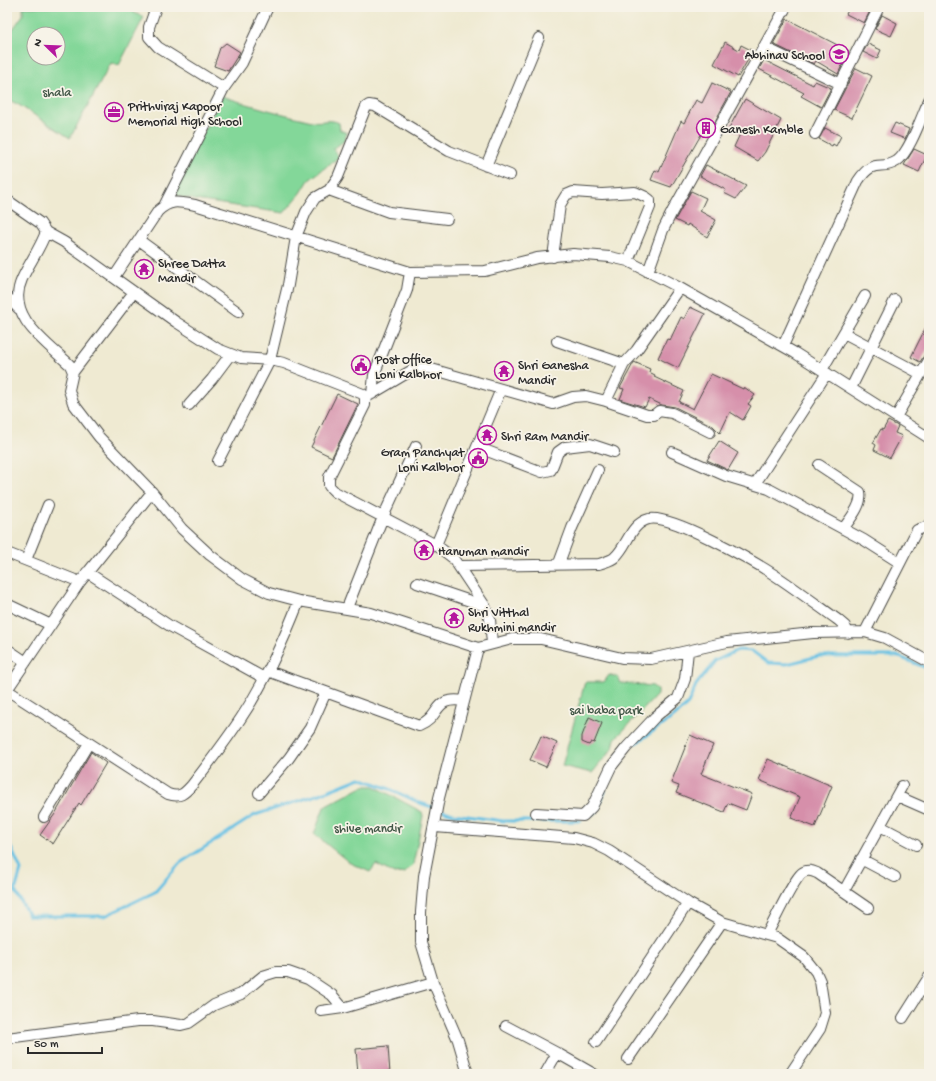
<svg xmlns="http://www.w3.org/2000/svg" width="936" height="1081" font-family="'Gochi Hand',sans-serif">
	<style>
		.green { fill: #83d799; stroke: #578162; fill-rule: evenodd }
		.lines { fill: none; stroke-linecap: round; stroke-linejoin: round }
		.stream { stroke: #66c1e4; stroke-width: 3 }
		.building { fill: #d68faa }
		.minor-casing { stroke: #484844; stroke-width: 12 }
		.minor { stroke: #fff; stroke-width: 10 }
		.labels { text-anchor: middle; stroke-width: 3.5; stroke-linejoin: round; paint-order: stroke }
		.poi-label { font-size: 13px; fill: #2b2b2b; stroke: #f7f3e8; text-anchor: start }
		.park-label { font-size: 13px; fill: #415646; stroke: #f7f3e8 }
	</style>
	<rect width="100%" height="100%" fill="#f7f3e8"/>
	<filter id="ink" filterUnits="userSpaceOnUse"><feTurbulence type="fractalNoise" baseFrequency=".025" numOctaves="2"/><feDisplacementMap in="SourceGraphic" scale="8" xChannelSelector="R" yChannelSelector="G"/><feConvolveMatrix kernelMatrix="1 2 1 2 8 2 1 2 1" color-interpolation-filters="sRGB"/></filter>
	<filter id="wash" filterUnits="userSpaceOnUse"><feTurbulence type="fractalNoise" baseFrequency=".012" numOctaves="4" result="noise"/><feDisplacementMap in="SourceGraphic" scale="16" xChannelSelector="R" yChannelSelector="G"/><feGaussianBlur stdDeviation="0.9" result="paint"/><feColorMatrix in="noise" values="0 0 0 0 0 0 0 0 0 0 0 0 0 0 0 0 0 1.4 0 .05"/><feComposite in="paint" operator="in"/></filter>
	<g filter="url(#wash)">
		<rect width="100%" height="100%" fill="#efead2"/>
		<path class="green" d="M23,7H136L134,13L144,17L119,65L111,63L70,138L19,105L7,99V37L23,15ZM34,34H58V58H34Z
			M222,96C251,106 282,114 312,121C322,123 330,118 339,123L340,130L347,133L344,141L333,149L339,157L309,180L301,193L284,213L195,200L177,196L174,190Z
			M609,675L618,677L621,683L653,686L657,690V695L615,739L613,748L592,773L562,766L585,682H604Z
			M364,786H374L422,812L423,816L413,865L405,873L394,874L376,864L370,872L350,863L314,834L324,807Z"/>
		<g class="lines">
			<path class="stream" d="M636,743L675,716L688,704L696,685L715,661L738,650L752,651L768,663L787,664L819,656H897L929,669
				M592,814L597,810L605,791
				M7,839L21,870L15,891L29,916H105L155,892L180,863L255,815L320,794L360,778L390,789L420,803L453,814L503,821H581"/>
		</g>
		<g id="blocks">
			<path class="building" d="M850,7H872L864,23L846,14Z
				M882,15L897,23L891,36L875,29Z
				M787,19L849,51L838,74L816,61L814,64L773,44Z
				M725,42L739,50L741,45L753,51L738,77L714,64Z
				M226,43L240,52L228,71L214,66L220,48Z
				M868,44L881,50L877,59L863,52Z
				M764,60L813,85L815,81L831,88L821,107L801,96L804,93L759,69Z
				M856,68L872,76L852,118L834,110Z
				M712,83L731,92L707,136L702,133L671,187L651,180L655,170L659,172L681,121L684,123L696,100L702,103Z
				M745,99L781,120L765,152L758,161L734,147L740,134L729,128Z
				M895,123L909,129L905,139L890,133Z
				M825,128L841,136L836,146L833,144L832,146L819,139Z
				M914,149L927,155L919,172L904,165Z
				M706,165L746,186L736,199L724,193L726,190L700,176Z
				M691,191L706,198L700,211L716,220L707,237L688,224L687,226L675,220Z
				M690,307L705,314L678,368L658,358L667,339L670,340L681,317L684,319Z
				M929,321V348L920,362L911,357Z
				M634,362L650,369L649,372L655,375L654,377L684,391L679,402L693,409L711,374L743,389L744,387L755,395L748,404L751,406L743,420L730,412L720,433L713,426L675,407L662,405L649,399L645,407L622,400L620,399L624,389L620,388Z
				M337,394L358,404L332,457L311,447Z
				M888,421L898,426L895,433L902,436L890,458L874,450L876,445L873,443L881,429L883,430Z
				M719,441L738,453L728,470L707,460Z
				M589,717L602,723L594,743L591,742L589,745L582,742V736Z
				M690,735L713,745L701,774L752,794L746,810L728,803L724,812L676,793L679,786L671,783Z
				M541,736L557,743L546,767L530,760Z
				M91,752L106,763L81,805L79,803L53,844L40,835L55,814Z
				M768,759L832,786L815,827L791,818L800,797L759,780Z
				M388,1046L390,1074H358L356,1049Z"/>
		</g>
	</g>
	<g filter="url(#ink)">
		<use href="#blocks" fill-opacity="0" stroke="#484844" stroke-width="1"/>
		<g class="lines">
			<defs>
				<path id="minor" d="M156,7L149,27V37L158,47L224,88
					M764,47L841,84
					M815,134L879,7
					M486,166L539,38
					M329,190L389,212L447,219
					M7,200L40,223L46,232C40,249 29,263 22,279C5,316 47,343 70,365L73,372L69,390L73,403L99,437L152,492L182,529L210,555L242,579L269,593L299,601L371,613L478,648L512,639H541L622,658L651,659L727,642L813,633L865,632L885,638L929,662
					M165,204L224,88L242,63L268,7
					M46,232L64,242L176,322L218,349L241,358L270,360L284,363L363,394L365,398V405L329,477V486L335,492L436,545L453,558L485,606L490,619L492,644
					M139,240L238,312
					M553,257L560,205L566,195L573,192L602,194L635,192L646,197L650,200V207L628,261
					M648,272L663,230L672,212L786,7
					M114,277L158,211C171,199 179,202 195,205L410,272L485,271L537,258L573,254L610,257L628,261L680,288L795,353L929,438
					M7,297L19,309
					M844,333L921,374
					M557,341L624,364
					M783,346L858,181C875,156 880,172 897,161C910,152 922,115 929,100
					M822,370L865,296
					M73,372L134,292
					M851,388L895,300
					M372,394L374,375L407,290L410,272
					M365,398L414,369L428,368L553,404L573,397L586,396L606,401L647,415H654L659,411L672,413L710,432
					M606,401L624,364L636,351L680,288
					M189,405L212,379L230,355
					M896,417L929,360
					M477,447L542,472L551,470L558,452L565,447L590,444L614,452
					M672,452L726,476L769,489L864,540L900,563
					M218,461L270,360L288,285L296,237L306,212L315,198L329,190L338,177L366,107L369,105L375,106L449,151L510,175
					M819,465L860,492C863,504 850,519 843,529
					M755,484L827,373
					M436,545L501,389
					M7,553L80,582
					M26,560L48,505
					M559,563L572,528L598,470
					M460,566L599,564C604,562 611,561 615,557C628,545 630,524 649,519C671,514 755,562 776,576C797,590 817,605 838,620L845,626L848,633
					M87,572L170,626L264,678
					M417,583L485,606
					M7,604L51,625
					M347,608L383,517L416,446
					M865,632L917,530L929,526
					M7,649L26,662
					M268,671L419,726C442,717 432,696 464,701
					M7,690L168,794C180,798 184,794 192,785C209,763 226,741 241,718C265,682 283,642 299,601
					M7,690L80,582L152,492
					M259,793L289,758L310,728L326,692
					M897,796L929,810
					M536,813L583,816L592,807L611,767L626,748L655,717L678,698L685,679L688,651
					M44,817L89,743
					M880,826L916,845
					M435,827L574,838L593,843L609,851L688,903L722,922L777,938L804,957L816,972L820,981L825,1013L820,1029L790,1074
					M861,859L895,877
					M844,891L902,786
					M767,934C774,922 793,880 802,873C807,869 812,871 817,873L868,908
					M321,1011L343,1008L433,982
					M903,1018L929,977
					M506,1026L557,1053L545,1074
					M7,1038L138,1021H153L181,1025L189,1023L214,1005L241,994L263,976L276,972H288L308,979L332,995L343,1008
					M596,1042L688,903
					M557,1053L594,1074
					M628,1059L722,922
					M468,1074L458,1040L433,982L421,942V912L424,876L439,798L478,648"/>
			</defs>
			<use href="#minor" class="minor-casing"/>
			<use href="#minor" class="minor"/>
		</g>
	</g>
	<defs>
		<symbol id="school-ring" viewBox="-11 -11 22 22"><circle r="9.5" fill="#f7f3e8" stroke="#b5179e" stroke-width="1.5"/><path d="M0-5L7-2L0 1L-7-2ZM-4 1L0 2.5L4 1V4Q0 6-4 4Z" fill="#b5179e"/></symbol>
		<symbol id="office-ring" viewBox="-11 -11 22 22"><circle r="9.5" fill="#f7f3e8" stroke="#b5179e" stroke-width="1.5"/><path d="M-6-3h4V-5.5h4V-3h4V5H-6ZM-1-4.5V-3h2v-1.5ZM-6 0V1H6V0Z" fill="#b5179e"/></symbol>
		<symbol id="building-ring" viewBox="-11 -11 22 22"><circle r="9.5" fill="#f7f3e8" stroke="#b5179e" stroke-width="1.5"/><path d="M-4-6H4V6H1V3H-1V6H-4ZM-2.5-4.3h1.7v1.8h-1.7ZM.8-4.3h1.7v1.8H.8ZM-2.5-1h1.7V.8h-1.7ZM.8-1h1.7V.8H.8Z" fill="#b5179e"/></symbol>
		<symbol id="temple-ring" viewBox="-11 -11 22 22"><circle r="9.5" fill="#f7f3e8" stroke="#b5179e" stroke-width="1.5"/><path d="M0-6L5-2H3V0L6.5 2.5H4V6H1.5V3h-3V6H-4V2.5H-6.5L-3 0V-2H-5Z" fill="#b5179e"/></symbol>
		<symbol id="civic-ring" viewBox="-11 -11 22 22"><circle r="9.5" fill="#f7f3e8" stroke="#b5179e" stroke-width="1.5"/><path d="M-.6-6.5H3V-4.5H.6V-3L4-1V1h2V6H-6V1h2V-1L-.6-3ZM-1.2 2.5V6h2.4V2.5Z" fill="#b5179e"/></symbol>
	</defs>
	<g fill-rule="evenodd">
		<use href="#school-ring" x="828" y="43" width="22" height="22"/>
		<use href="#office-ring" x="103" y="101" width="22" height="22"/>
		<use href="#building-ring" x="695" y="117" width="22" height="22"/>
		<use href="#temple-ring" x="133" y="258" width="22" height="22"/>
		<use href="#civic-ring" x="350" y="354" width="22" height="22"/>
		<use href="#temple-ring" x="493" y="360" width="22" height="22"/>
		<use href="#temple-ring" x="476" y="424" width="22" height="22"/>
		<use href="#civic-ring" x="467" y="447" width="22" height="22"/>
		<use href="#temple-ring" x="413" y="539" width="22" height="22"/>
		<use href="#temple-ring" x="443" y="607" width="22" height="22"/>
	</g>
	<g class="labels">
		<g class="poi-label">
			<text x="825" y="59" text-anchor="end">Abhinav School</text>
			<text x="128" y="110">Prithviraj Kapoor<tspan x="128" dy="15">Memorial High School</tspan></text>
			<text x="720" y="133">Ganesh Kamble</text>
			<text x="158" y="267">Shree Datta<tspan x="158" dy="15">Mandir</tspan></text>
			<text x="375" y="363">Post Office<tspan x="375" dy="15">Loni Kalbhor</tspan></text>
			<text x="518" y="369">Shri Ganesha<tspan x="518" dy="15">Mandir</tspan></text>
			<text x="501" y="440">Shri Ram Mandir</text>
			<text x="464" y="456" text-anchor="end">Gram Panchyat<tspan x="464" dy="15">Loni Kalbhor</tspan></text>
			<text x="438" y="555">Hanuman mandir</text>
			<text x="468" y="616">Shri Vitthal<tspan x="468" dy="15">Rukhmini mandir</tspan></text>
		</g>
		<g class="park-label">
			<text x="57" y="96">shala</text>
			<text x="606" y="714">sai baba park</text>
			<text x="368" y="832">shive mandir</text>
		</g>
	</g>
	<rect width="936" height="1081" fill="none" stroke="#f7f3e8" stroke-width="24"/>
	<g transform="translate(46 46) rotate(293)"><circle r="19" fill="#f7f3e8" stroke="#a5a39c"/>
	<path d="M0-3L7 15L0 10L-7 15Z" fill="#b5179e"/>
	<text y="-6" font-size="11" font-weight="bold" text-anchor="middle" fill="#2b2b2b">N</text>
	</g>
	<path d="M28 1047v6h74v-6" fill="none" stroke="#2b2b2b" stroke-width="2"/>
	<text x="34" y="1047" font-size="12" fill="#2b2b2b" stroke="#f7f3e8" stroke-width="3" paint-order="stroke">50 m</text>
</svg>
